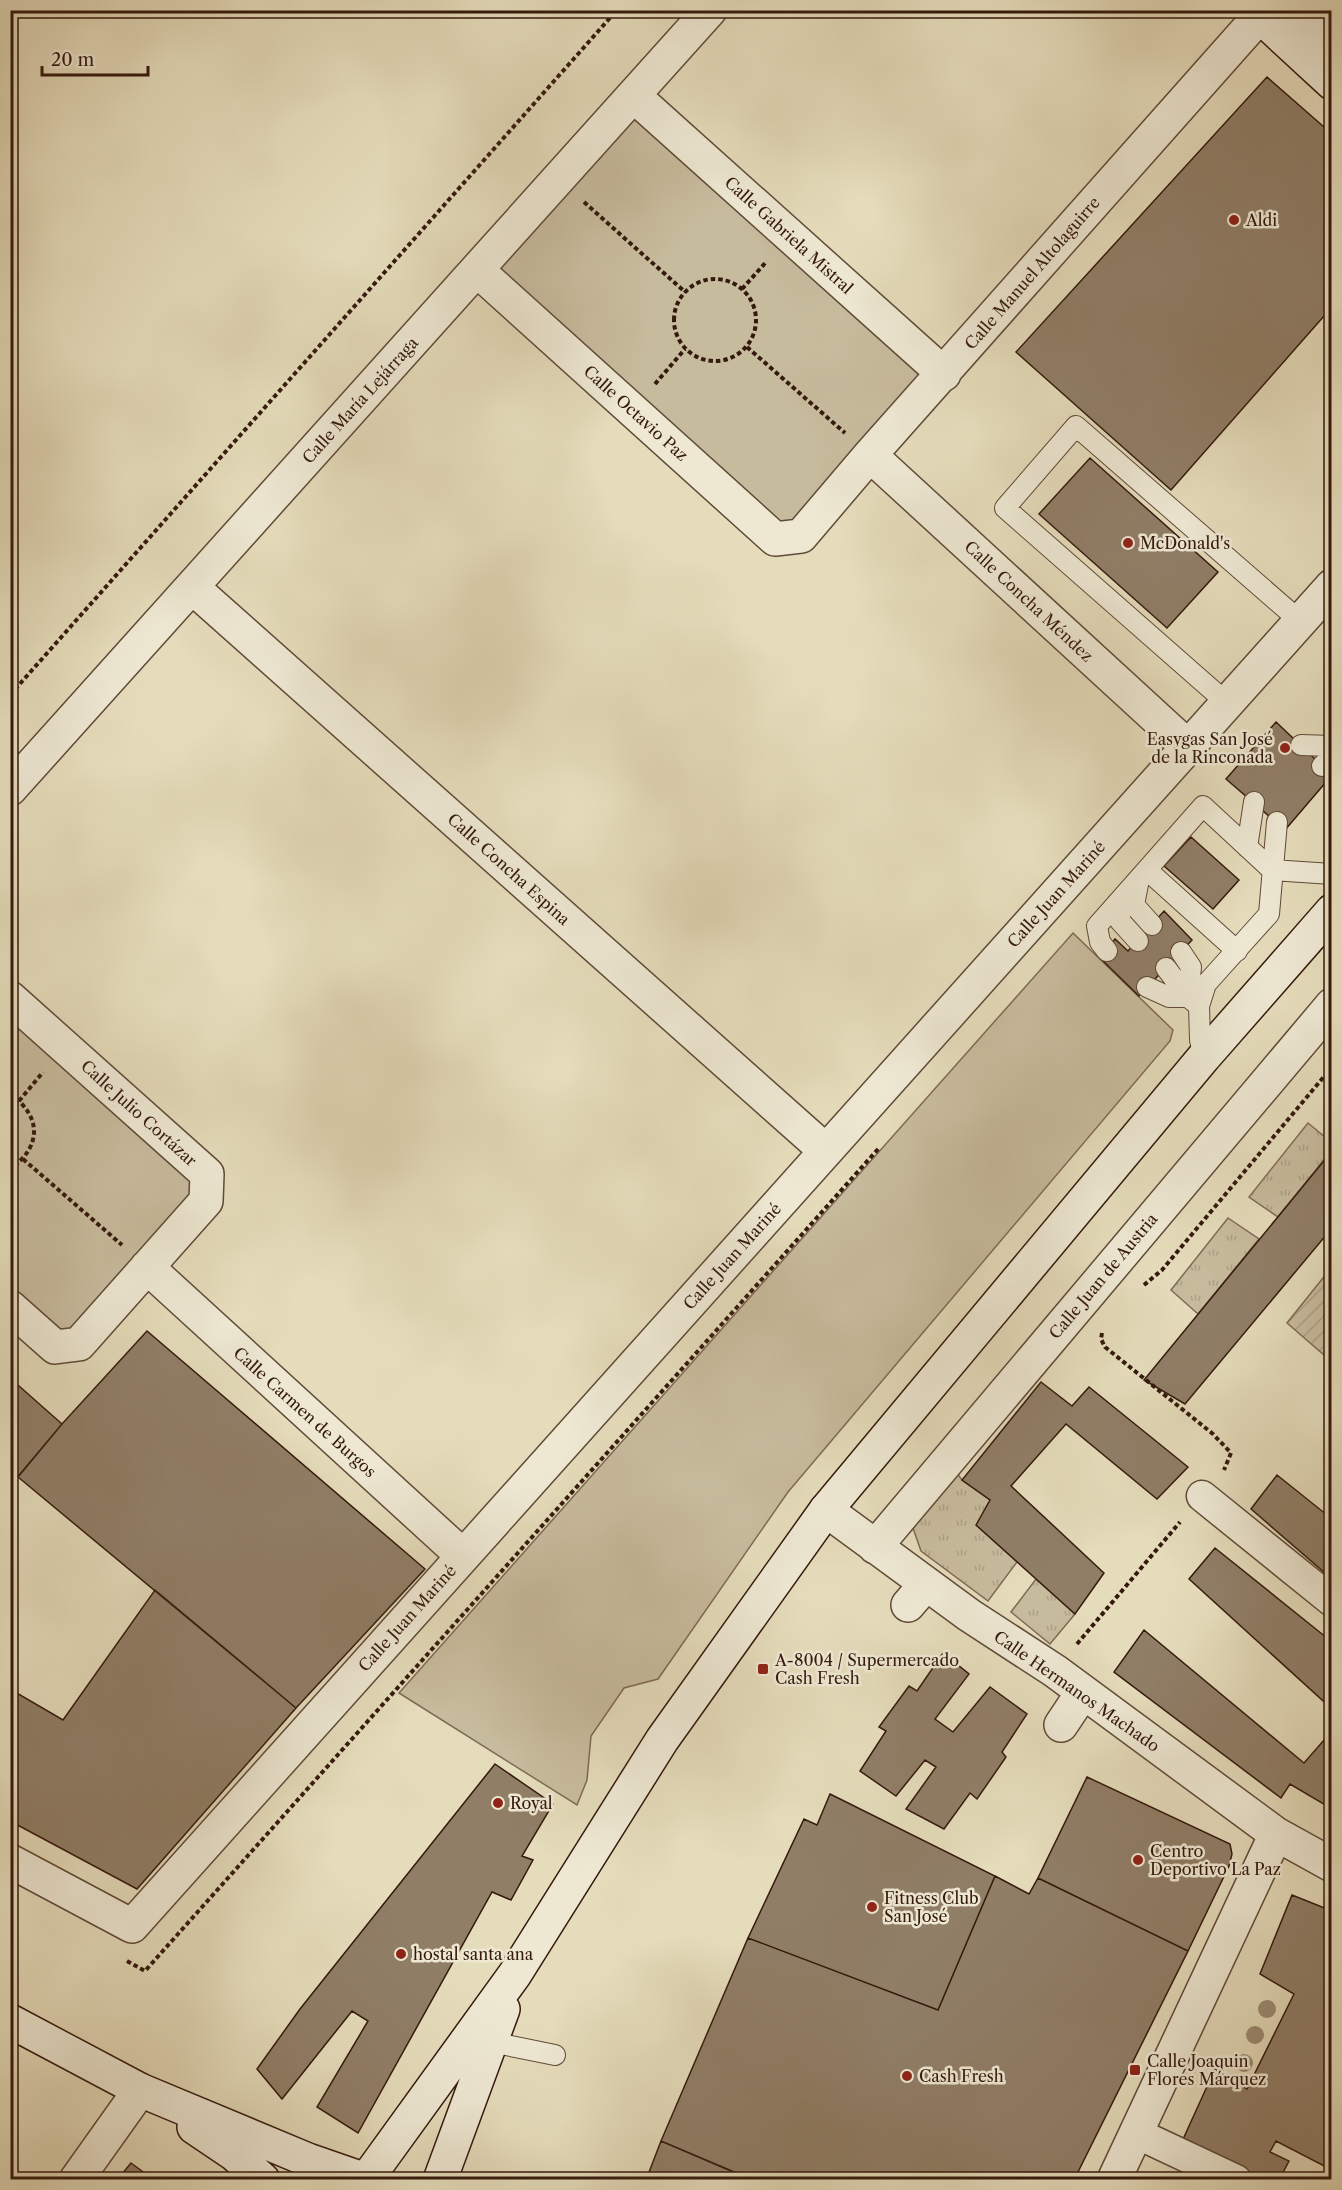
<svg xmlns="http://www.w3.org/2000/svg" width="1342" height="2190" font-family="'Libre Caslon Text',serif">
	<style>
		.grass { fill: url(#grass-tufts); stroke: #7e6a55; stroke-width: 1.5 }
		.park { fill: #c7bb9d; stroke: #7e6a55; stroke-width: 1.5 }
		.garden { fill: url(#garden-furrows); stroke: #7e6a55; stroke-width: 1.5 }
		.building { fill: #907e67; stroke: #34190d; stroke-width: 1.5 }
		.lines { fill: none; stroke-linecap: round; stroke-linejoin: round }
		.service-casing { stroke: #604a38; stroke-width: 22 }
		.pedestrian-casing { stroke: #604a38; stroke-width: 33 }
		.minor-casing { stroke: #604a38; stroke-width: 36 }
		.secondary-casing { stroke: #34190d; stroke-width: 36 }
		.path { stroke: #34190d; stroke-width: 4; stroke-dasharray: 4.5 3; stroke-linecap: butt }
		.service { stroke: #eee8d3; stroke-width: 20 }
		.pedestrian { stroke: #eee8d3; stroke-width: 30 }
		.minor { stroke: #eee8d3; stroke-width: 33 }
		.secondary { stroke: #eee8d3; stroke-width: 33 }
		.tree { fill: #9c8c73 }
		.poi-dot { fill: #8f2418; stroke: #eee8d3; stroke-width: 2 }
		.labels { text-anchor: middle; stroke-width: 5; stroke-linejoin: round; paint-order: stroke }
		.poi-label { font-size: 16px; fill: #34190d; stroke: #eee8d3; text-anchor: start }
		.street-label { font-size: 16px; fill: #34190d; stroke: #eee8d3 }
	</style>
	<defs>
		<pattern id="grass-tufts" width="24" height="20" patternUnits="userSpaceOnUse" patternTransform="scale(1.5)"><rect width="24" height="20" fill="#c7bb9d"/><path d="M3 7l-1-3M5 7V3M7 7l1-3M15 17l-1-3M17 17v-4M19 17l1-3" fill="none" stroke="#aca086"/></pattern>
		<pattern id="garden-furrows" width="10" height="10" patternUnits="userSpaceOnUse" patternTransform="scale(1.5)"><rect width="10" height="10" fill="#c7bb9d"/><path d="M-1 1l2-2M0 10L10 0M9 11l2-2" fill="none" stroke="#aca086"/></pattern>
	</defs>
	<rect width="100%" height="100%" fill="#e5dcbb"/>
	<filter id="stains"><feTurbulence type="fractalNoise" baseFrequency=".00333" numOctaves="4"/><feColorMatrix values="0 0 0 0 .2 0 0 0 0 .09 0 0 0 0 .02 0 0 0 .5 -.17"/></filter>
	<radialGradient id="worn" r=".72"><stop offset=".6" stop-color="#630" stop-opacity="0"/><stop offset="1" stop-color="#630" stop-opacity=".3"/></radialGradient>
	<path class="grass" d="M1308,1123L1331,1142V1151L1278,1217L1249,1197Z
		M1228,1218L1259,1239L1198,1314L1171,1290Z
		M954,1469L962,1480L990,1500L1017,1562L988,1601L921,1551L913,1528Z
		M1036,1579L1075,1614L1050,1644L1011,1612Z"/>
	<path class="park" d="M634,96L944,374L775,539L477,270Z
		M1073,933L1173,1030L1170,1041L788,1492L658,1679L624,1688L591,1736L587,1780L577,1805L399,1693Z
		M11,998L207,1174L79,1344L11,1307Z"/>
	<path class="garden" d="M1331,1268V1361L1287,1323Z"/>
	<path class="building" d="M1267,77L1332,134V307L1171,490L1016,352Z
		M1090,458L1218,572L1167,628L1039,514Z
		M1276,722L1332,775L1285,830L1226,779Z
		M1191,837L1239,880L1213,909L1164,866Z
		M1164,911L1192,940L1139,996L1101,959L1115,939L1128,951Z
		M1332,1151V1228L1185,1404L1144,1380Z
		M147,1331L425,1569L296,1708L18,1477L62,1424Z
		M10,1378L62,1424L10,1486Z
		M1041,1382L1072,1406L1089,1387L1188,1467L1157,1499L1066,1424L1011,1486L1104,1573L1075,1614L976,1525L990,1500L962,1480Z
		M1277,1475L1332,1519V1579L1251,1509Z
		M1215,1548L1332,1642V1709L1189,1579Z
		M155,1590L296,1708L137,1889L10,1821V1689L63,1720Z
		M1144,1630L1304,1763L1332,1731V1809L1290,1784L1281,1798L1114,1672Z
		M943,1653L969,1674L935,1719L953,1732L990,1687L1027,1714L1002,1752L1006,1757L977,1799L970,1793L944,1829L906,1809L936,1767L925,1760L896,1796L860,1771L886,1731L879,1727L909,1686L917,1691Z
		M495,1764L553,1804L522,1856L533,1860L511,1900L492,1892L358,2133L317,2107L368,2021L352,2011L282,2099L257,2069L300,2009Z
		M1087,1777L1230,1844L1232,1854L1229,1866L1188,1951L1038,1878Z
		M830,1794L995,1876L938,2010L748,1938L804,1819L817,1825Z
		M995,1876L1029,1894L1038,1878L1188,1951L1074,2180H752L661,2141L748,1938L938,2010Z
		M1292,1895L1332,1911V2170L1276,2141L1270,2152L1289,2161L1280,2178L1267,2174L1265,2179L1179,2148L1215,2069L1247,2089L1294,1994L1260,1974Z
		M661,2141L746,2177L745,2180H646Z
		M131,2163L154,2180H117Z"/>
	<g class="lines">
		<defs>
			<path id="service" d="M1227,703L1005,508L1076,426L1300,621
				M1301,745L1332,746
				M1322,766L1332,756
				M1247,847L1254,802
				M1147,870L1237,951
				M1139,879L1134,905L1152,925
				M1120,900V921L1138,941
				M1107,951L1100,942L1097,926L1203,806L1272,870L1332,874
				M1181,952L1191,967L1188,997
				M1166,968L1188,997
				M1147,987L1169,997H1188L1199,1006
				M1204,1057L1200,1040L1199,1006L1206,984L1269,914L1277,822
				M491,2042L555,2055"/>
			<path id="pedestrian" d="M1202,1496L1332,1601
				M1136,2133L1236,2180"/>
			<path id="minor" d="M634,96L944,374
				M477,270L775,539L801,536L870,455L1265,10
				M870,455L1187,746
				M192,587L826,1151
				M10,789L710,10
				M10,998L207,1174L206,1201L79,1344L55,1347L10,1307
				M147,1267L463,1556
				M826,1510L969,1615L1055,1671L1276,1834L1332,1865
				M875,1547L1332,1005
				M908,1605L926,1584
				M1061,1725L1083,1692
				M10,1861L132,1926L1332,586
				M76,2180L140,2090
				M1114,2180L1276,1834"/>
			<path id="secondary" d="M1253,10L1332,83
				M1291,10L1332,47
				M10,2021L140,2090L308,2160L357,2177
				M194,2127L234,2154L263,2180
				M371,2173L515,1974L662,1740L826,1510L1204,1057L1332,911
				M440,2180L503,2009"/>
		</defs>
		<use href="#service" class="service-casing"/>
		<use href="#pedestrian" class="pedestrian-casing"/>
		<use href="#minor" class="minor-casing"/>
		<use href="#secondary" class="secondary-casing"/>
		<path class="path" d="M584,202L685,292
			M674 320a41 41 0 1 1 82 0a41 41 0 1 1-82 0Z
			M742,289L767,261
			M747,347L845,433
			M655,384L685,349
			M10,695L617,10
			M10,1094C42,1116 42,1147 10,1169
			M19,1101L43,1072
			M23,1159L122,1245
			M1144,1285L1162,1270L1332,1067
			M1102,1333L1101,1339L1105,1347L1213,1434L1231,1453L1224,1470
			M1077,1644L1180,1522
			M127,1961L145,1971L879,1148"/>
		<use href="#service" class="service"/>
		<use href="#pedestrian" class="pedestrian"/>
		<use href="#minor" class="minor"/>
		<use href="#secondary" class="secondary"/>
	</g>
	<g class="tree">
		<circle cx="1267" cy="2009" r="9"/>
		<circle cx="1255" cy="2035" r="9"/>
		<circle cx="1244" cy="2063" r="9"/>
	</g>
	<g class="poi-dot">
		<circle cx="1234" cy="220" r="6"/>
		<circle cx="1128" cy="543" r="6"/>
		<circle cx="1285" cy="748" r="6"/>
		<rect x="757" y="1663" width="12" height="12" rx="3"/>
		<circle cx="498" cy="1803" r="6"/>
		<circle cx="1138" cy="1860" r="6"/>
		<circle cx="872" cy="1907" r="6"/>
		<circle cx="401" cy="1954" r="6"/>
		<rect x="1129" y="2064" width="12" height="12" rx="3"/>
		<circle cx="907" cy="2076" r="6"/>
	</g>
	<g class="labels">
		<g class="poi-label">
			<text x="1246" y="226">Aldi</text>
			<text x="1140" y="549">McDonald's</text>
			<text x="1273" y="745" text-anchor="end">Easygas San José<tspan x="1273" dy="18">de la Rinconada</tspan></text>
			<text x="775" y="1666">A-8004 / Supermercado<tspan x="775" dy="18">Cash Fresh</tspan></text>
			<text x="510" y="1809">Royal</text>
			<text x="1150" y="1857">Centro<tspan x="1150" dy="18">Deportivo La Paz</tspan></text>
			<text x="884" y="1904">Fitness Club<tspan x="884" dy="18">San José</tspan></text>
			<text x="413" y="1960">hostal santa ana</text>
			<text x="1147" y="2067">Calle Joaquin<tspan x="1147" dy="18">Flores Márquez</tspan></text>
			<text x="919" y="2082">Cash Fresh</text>
		</g>
		<g class="street-label">
			<text transform="translate(789 235) rotate(42)" y="6">Calle Gabriela Mistral</text>
			<text transform="translate(1032 273) rotate(-49)" y="6">Calle Manuel Altolaguirre</text>
			<text transform="translate(360 400) rotate(-48)" y="6">Calle María Lejárraga</text>
			<text transform="translate(636 413) rotate(42)" y="6">Calle Octavio Paz</text>
			<text transform="translate(1029 601) rotate(43)" y="6">Calle Concha Méndez</text>
			<text transform="translate(509 869) rotate(42)" y="6">Calle Concha Espina</text>
			<text transform="translate(1056 894) rotate(-48)" y="6">Calle Juan Mariné</text>
			<text transform="translate(139 1113) rotate(42)" y="6">Calle Julio Cortázar</text>
			<text transform="translate(732 1256) rotate(-48)" y="6">Calle Juan Mariné</text>
			<text transform="translate(1103 1276) rotate(-50)" y="6">Calle Juan de Austria</text>
			<text transform="translate(305 1412) rotate(42)" y="6">Calle Carmen de Burgos</text>
			<text transform="translate(407 1618) rotate(-48)" y="6">Calle Juan Mariné</text>
			<text transform="translate(1077 1691) rotate(35)" y="6">Calle Hermanos Machado</text>
		</g>
	</g>
	<rect width="1342" height="2190" fill="none" stroke="#e5dcbb" stroke-width="36"/>
	<rect x="12" y="12" width="1318" height="2166" fill="none" stroke="#34190d" stroke-width="3"/>
	<rect x="18" y="18" width="1306" height="2154" fill="none" stroke="#34190d" stroke-width="1.5"/>
	<path d="M42 66v9h106v-9" fill="none" stroke="#34190d" stroke-width="3"/>
	<text x="51" y="66" font-size="18" fill="#34190d" stroke="#eee8d3" stroke-width="4.5" paint-order="stroke">20 m</text>
	<rect width="100%" height="100%" filter="url(#stains)"/>
	<rect width="100%" height="100%" fill="url(#worn)"/>
</svg>
